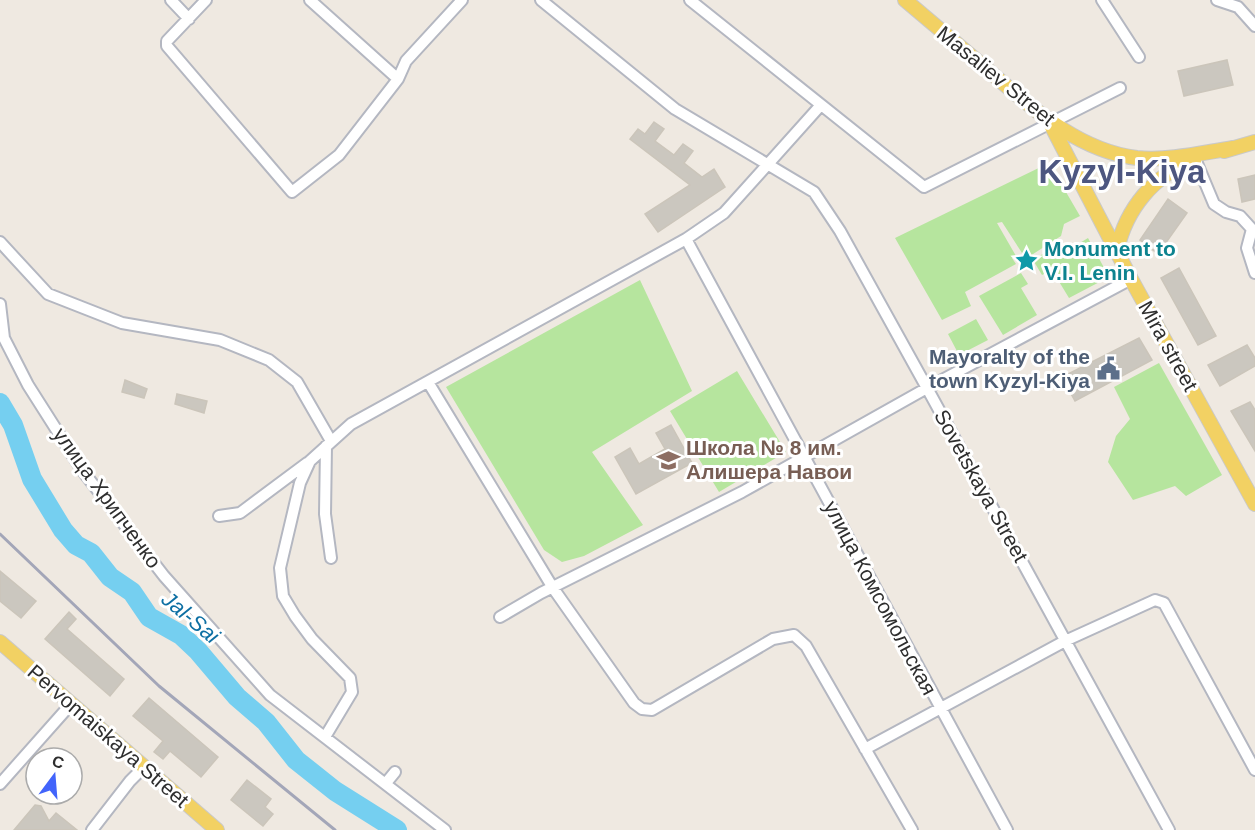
<svg xmlns="http://www.w3.org/2000/svg" width="1255" height="830" font-family="Arial,sans-serif">
	<style>
		.green { fill: #b6e59e }
		.lines { fill: none; stroke-linecap: round; stroke-linejoin: round }
		.river { stroke: #75cff0; stroke-width: 20 }
		.building { fill: #cbc7bf; stroke: #cbc5ba; stroke-width: 1.5 }
		.minor-casing { stroke: #b4b7c1; stroke-width: 14 }
		.major-casing { stroke: #c9c9c9; stroke-width: 16 }
		.minor { stroke: #fff; stroke-width: 10 }
		.major { stroke: #f2d163; stroke-width: 14 }
		.rail { stroke: #a3a6b8; stroke-width: 3 }
		.labels { text-anchor: middle; stroke-width: 6; stroke-linejoin: round; paint-order: stroke }
		.street-label { font-size: 21px; fill: #2e2e2e; stroke: #fff }
		.culture-label { font-size: 21px; font-weight: bold; fill: #0d838f; stroke: #fff; text-anchor: start }
		.service-label { font-size: 21px; font-weight: bold; fill: #4e5e75; stroke: #fff; text-anchor: end }
		.education-label { font-size: 21px; font-weight: bold; fill: #785e54; stroke: #fff; text-anchor: start }
		.water-label { font-size: 22px; font-style: italic; fill: #0d6fa3; stroke: #fff }
		.town-label { font-size: 33px; font-weight: bold; fill: #4d5680; stroke: #fff }
	</style>
	<rect width="100%" height="100%" fill="#efe9e1"/>
	<path class="green" d="M1049,163L1080,216L1064,224L1061,236L1030,256L1026,251L1022,253L1002,222L997,223L1016,256L1012,258L1016,264L965,292L971,306L942,320L895,238Z
		M1088,238L1109,277L1069,298L1052,270L1042,275L1033,260L1062,242L1068,250Z
		M1021,273L1028,284L1021,288L1037,315L1003,335L979,296Z
		M640,280L692,391L592,452L643,525L584,556L562,562L544,550L446,387Z
		M976,319L988,340L959,355L948,334Z
		M1159,363L1222,475L1186,496L1175,486L1133,500L1108,462L1116,436L1130,419L1114,387Z
		M737,371L786,452L719,492L670,411Z"/>
	<g class="lines">
		<path class="river" d="M0,403L13,425L32,479L63,530L76,545L91,553L110,577L132,592L149,617L181,635L198,651L237,697L266,722L296,760L335,791L397,830"/>
	</g>
	<path class="building" d="M1227,60L1233,85L1184,96L1178,71Z
		M654,122L664,129L655,141L674,155L683,144L693,151L684,163L702,177L714,169L725,187L658,232L645,214L690,185L630,139L638,129L645,134Z
		M1255,175V199L1242,202L1238,179Z
		M1168,199L1187,213L1158,254L1140,240Z
		M1179,268L1216,336L1198,345L1161,278Z
		M1139,338L1152,360L1075,401L1062,377Z
		M1247,345L1255,358V366L1220,386L1208,365Z
		M125,380L147,389L144,398L122,392Z
		M177,394L207,401L204,413L175,404Z
		M1250,402L1255,410V451L1231,411Z
		M671,425L692,463L636,494L615,457L630,448L639,464L665,449L656,433Z
		M0,571L36,601L21,618L0,601Z
		M69,612L76,619L67,629L124,679L110,696L45,639Z
		M149,698L218,757L201,777L170,751L163,759L154,752L163,741L133,716Z
		M247,780L271,799L265,807L273,814L263,826L231,800Z
		M35,805L41,806L49,821L56,813L77,830H14Z"/>
	<g class="lines">
		<defs>
			<path id="minor" d="M171,0L189,19
				M206,0L167,41V46L292,192L339,155L398,79L406,61L462,0
				M310,0L398,79
				M541,0L675,109L814,192L840,231L927,388L1169,830
				M690,0L924,187L1120,88
				M1102,0L1139,57
				M1217,0L1238,7L1255,26
				M1196,161L1214,204L1226,212L1240,216L1252,229L1247,248L1255,273
				M686,239L1007,830
				M0,242L48,294L122,323L220,340L269,360L297,382L331,441
				M0,304L4,338L28,385L82,470L164,576L270,695L445,830
				M428,382L553,588L634,703L642,709L652,710L773,639L794,635L806,646L912,830
				M326,446L325,514L331,558
				M219,516L240,513L307,463
				M500,617L541,593L742,492L927,388L1131,279
				M325,737L352,692L350,678L312,639L295,616L283,596L280,568L300,483L310,461L351,424L686,239L724,213L820,106
				M865,749L1065,641L1155,600L1164,603L1255,770
				M386,783L395,772
				M0,784L71,704
				M92,830L130,781L143,768"/>
			<path id="major" d="M905,0C933,24 961,47 989,71C1032,108 1078,151 1137,158C1169,161 1201,153 1233,148
				M1050,123L1131,279L1255,504
				M1224,151L1255,142
				M1117,250C1126,209 1154,174 1194,161
				M0,642L217,830"/>
		</defs>
		<use href="#minor" class="minor-casing"/>
		<use href="#major" class="major-casing"/>
		<use href="#minor" class="minor"/>
		<use href="#major" class="major"/>
		<path class="rail" d="M0,534L159,686L335,830"/>
	</g>
	<defs>
		<symbol id="sight-bare" viewBox="-9 -9 18 18"><path d="M0-6L1.8-2.2L6-1.7L2.9 1.2L3.7 5.4L0 3.3L-3.7 5.4L-2.9 1.2L-6-1.7L-1.8-2.2Z" fill="#0f9aa8" stroke="#fff" stroke-width="2.5" paint-order="stroke"/></symbol>
		<symbol id="civic-bare" viewBox="-9 -9 18 18"><path d="M-.6-6.5H3V-4.5H.6V-3L4-1V1h2V6H-6V1h2V-1L-.6-3ZM-1.2 2.5V6h2.4V2.5Z" fill="#5c6f8a" stroke="#fff" stroke-width="2.5" paint-order="stroke"/></symbol>
		<symbol id="school-bare" viewBox="-9 -9 18 18"><path d="M0-5L7-2L0 1L-7-2ZM-4 1L0 2.5L4 1V4Q0 6-4 4Z" fill="#8d6e63" stroke="#fff" stroke-width="2.5" paint-order="stroke"/></symbol>
	</defs>
	<g fill-rule="evenodd">
		<use href="#sight-bare" x="1010" y="244" width="33" height="33"/>
		<use href="#civic-bare" x="1092" y="352" width="33" height="33"/>
		<use href="#school-bare" x="652" y="444" width="33" height="33"/>
	</g>
	<g class="labels">
		<g class="street-label">
			<text transform="translate(996 76) rotate(39)" y="7">Masaliev Street</text>
			<text transform="translate(1168 346) rotate(61)" y="7">Mira street</text>
			<text transform="translate(981 486) rotate(61)" y="7">Sovetskaya Street</text>
			<text transform="translate(107 498) rotate(54)" y="7">улица Хрипченко</text>
			<text transform="translate(880 598) rotate(62)" y="7">улица Комсомольская</text>
			<text transform="translate(108 736) rotate(41)" y="7">Pervomaiskaya Street</text>
		</g>
		<g class="culture-label">
			<text x="1044" y="256">Monument to<tspan x="1044" dy="24">V.I. Lenin</tspan></text>
		</g>
		<g class="service-label">
			<text x="1090" y="364">Мayoralty of the<tspan x="1090" dy="24">town Kyzyl-Kiya</tspan></text>
		</g>
		<g class="education-label">
			<text x="686" y="455">Школа № 8 им.<tspan x="686" dy="24">Алишера Навои</tspan></text>
		</g>
		<g class="water-label">
			<text transform="translate(191 617) rotate(40)" y="8">Jal-Sai</text>
		</g>
		<g class="town-label">
			<text x="1122" y="183">Kyzyl-Kiya</text>
		</g>
	</g>
	<g transform="translate(54 776) rotate(16)"><circle r="28" fill="#ffffff" stroke="#ababab" stroke-width="1.5"/>
	<path d="M0-4.5L10 22L0 15L-10 22Z" fill="#4264fb"/>
	<text y="-9" font-size="16" font-weight="bold" text-anchor="middle" fill="#2e2e2e">С</text>
	</g>
</svg>
